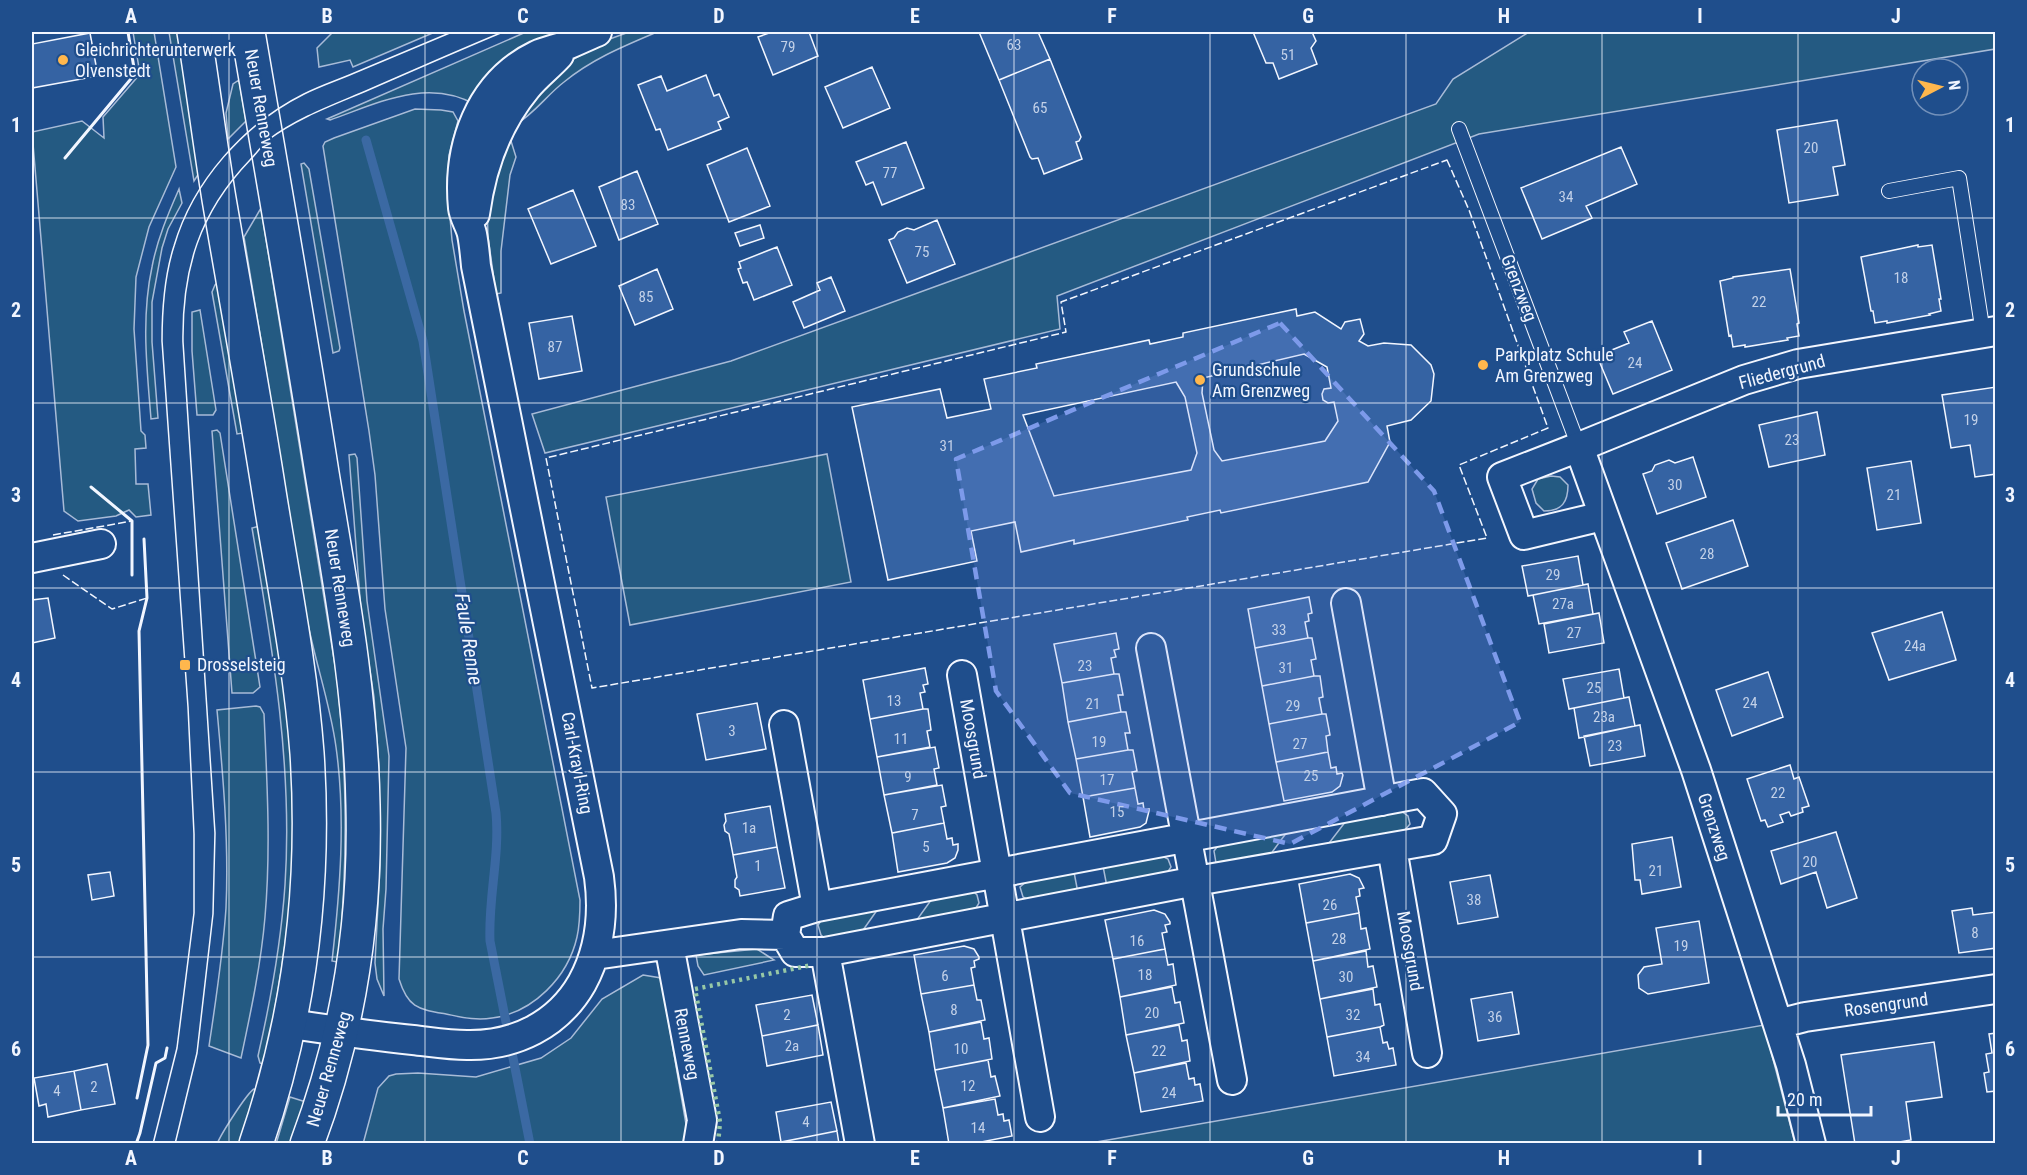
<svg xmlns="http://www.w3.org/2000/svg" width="2027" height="1175" font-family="'Roboto Condensed',sans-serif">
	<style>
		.green { fill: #245a82; stroke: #a8bbd7; stroke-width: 1.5 }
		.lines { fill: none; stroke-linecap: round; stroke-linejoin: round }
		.stream { stroke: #3b69a3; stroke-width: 9 }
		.building { fill: #3563a3; stroke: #f2f6ff; stroke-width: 1.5; fill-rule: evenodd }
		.lane-casing { stroke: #f2f6ff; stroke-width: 16 }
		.street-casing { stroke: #f2f6ff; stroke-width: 32 }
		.primary-casing { stroke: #f2f6ff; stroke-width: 36 }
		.lane { stroke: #1f4e8c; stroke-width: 14 }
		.street { stroke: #1f4e8c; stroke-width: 28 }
		.primary { stroke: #1f4e8c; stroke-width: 33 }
		.tram { stroke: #f2f6ff; stroke-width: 1.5 }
		.hedge { stroke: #97c8a6; stroke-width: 4.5; stroke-dasharray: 3 4.5; stroke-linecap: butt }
		.fence { stroke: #f2f6ff; stroke-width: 1.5; stroke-dasharray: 8 3; stroke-linecap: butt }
		.wall { stroke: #f2f6ff; stroke-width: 3 }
		.marked { fill: #7d9aea; fill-opacity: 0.2; stroke: #7d9aea; stroke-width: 4.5; stroke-dasharray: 12 8; stroke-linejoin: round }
		.grid { fill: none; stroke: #f2f6ff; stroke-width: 1.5; stroke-opacity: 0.55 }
		.poi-dot { fill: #ffb74d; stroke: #1f4e8c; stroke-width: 2 }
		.labels { text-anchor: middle; stroke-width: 4.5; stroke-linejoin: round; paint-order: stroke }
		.number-label { font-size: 15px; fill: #c3d1e8 }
		.poi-label { font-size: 18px; fill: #f2f6ff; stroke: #1f4e8c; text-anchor: start }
		.street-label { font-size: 18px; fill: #f2f6ff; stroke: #1f4e8c }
		.water-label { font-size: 20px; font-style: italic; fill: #f2f6ff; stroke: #1f4e8c }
		.neatline { fill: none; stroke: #f2f6ff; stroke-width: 2 }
		.grid-label { font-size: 20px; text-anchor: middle; font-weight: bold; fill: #f2f6ff }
	</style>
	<rect width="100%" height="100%" fill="#1f4e8c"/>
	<path class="green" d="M133,32H154L176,167L149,227L136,277L134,329L141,431L145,435L146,448L135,449L136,484H148L151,515L136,517L129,510L116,516L78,521L64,511L32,132L82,121L104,138L103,117L140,74Z
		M169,32H178L201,170L194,181Z
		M333,32H435L353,67L350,60L319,67L317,48Z
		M526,32H561L546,40L476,105C428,77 378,103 330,120L327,119Z
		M629,32H657C624,46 592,59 564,82C547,95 534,114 515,125L522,102L572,60L607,40Z
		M1529,32H1995V49L1479,134L1057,296L1060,329L545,453L532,414L731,361L1436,104L1453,79Z
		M239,80L246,121L228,139L226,113L233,84Z
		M415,109L441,110L453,112L458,121L449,155L447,183L452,240L464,311L580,900C580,912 580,924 577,937C568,977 533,1013 492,1018C476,1021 461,1017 446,1014C418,1009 408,1008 399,979L406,748L385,609L375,475L369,431L323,146L325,142L334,138Z
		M504,138L511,141L516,157L510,175L501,251V293L496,294L488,237L487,201Z
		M304,163L309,169L340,348L339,351L333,353L301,164Z
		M179,189L182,203L168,229L162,248L152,302V342L158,418L151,419C147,369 141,318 152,267C157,240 168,214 179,189Z
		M261,208L337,678C347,774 348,859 339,955L337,962L332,961C340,891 346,818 336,747C330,702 314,659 306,614C286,489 265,363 244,237Z
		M218,282L243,433L237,434L212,292L215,285Z
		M200,310L216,410L213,415H197L192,351V312Z
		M217,430L220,433L260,687L253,693H232L212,431Z
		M355,454L357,458L367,601L389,756L386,889L383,929L384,996L377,979L375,963L380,865L379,767L374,697L361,611L349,455Z
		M827,454L851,582L630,625L606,497Z
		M1551,476L1560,477L1568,485C1568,502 1562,511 1544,511L1536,503L1532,489L1538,479Z
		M260,526C272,603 286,679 292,757C300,860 285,964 264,1065L260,1063L258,1056C271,999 281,943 285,885C293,765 272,646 252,528Z
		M256,706L260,707L264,714C267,781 271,849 265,917C261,964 251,1011 241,1058L209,1046C216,1000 223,954 226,908C229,842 223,775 217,710Z
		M1401,811L1408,816L1410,824L1404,831L1326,847L1346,821Z
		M1287,832L1267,859L1222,866L1216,863L1214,851L1220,843Z
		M1160,855L1168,859L1171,867L1165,876L1107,887L1103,866Z
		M1074,872L1078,893L1031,901L1023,897L1020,887L1026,882Z
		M973,891L977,895L979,903L976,908L916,921L934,896Z
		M880,906L861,933L826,939L821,935L818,925L823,918Z
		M757,949L774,960L704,975L698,966L696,955Z
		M643,975L661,978L687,1130L683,1143L363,1144L378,1088L389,1076L396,1074L418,1073L476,1077L541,1058L571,1038L602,999Z
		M1764,1025L1795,1143L1085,1144Z
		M254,1089L256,1090L239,1143L217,1144C221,1134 247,1093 254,1089Z
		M290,1097L306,1102L291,1143L276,1144Z"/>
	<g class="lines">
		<path class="stream" d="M366,140L423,341L496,813C500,856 488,898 490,941L530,1144"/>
	</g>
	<path class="building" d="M772,32H809L818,56L773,75L758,37Z
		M979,32H1038L1050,59L999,80Z
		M1253,32H1312L1316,41L1311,48L1317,64L1279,79L1273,63H1266Z
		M90,33L98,76L32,88V44Z
		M1050,59L1081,137L1079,141L1076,142L1082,159L1044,174L1038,158L1032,159L1030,157L999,80Z
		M872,67L890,108L843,128L825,87Z
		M706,75L714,96L719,94L729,117L718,122L721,129L668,150L660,129L656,130L638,85L661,76L667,91Z
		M1837,120L1845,165L1833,167L1838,195L1789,203L1777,130Z
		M906,142L924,188L882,205L873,182L866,185L856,162Z
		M1621,147L1637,184L1586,206L1592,218L1542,239L1521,188Z
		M747,148L770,206L729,222L707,165Z
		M637,171L658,224L619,240L599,187Z
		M573,190L596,246L551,264L528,209Z
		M937,220L955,264L907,283L889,240L894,238L898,232L907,228L914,230Z
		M760,225L764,238L740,246L735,233Z
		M1918,245V247L1932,245L1941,299H1939L1941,311L1929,314L1930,315L1887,323V321L1875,323L1873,311H1871L1861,257Z
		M777,247L792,285L754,300L747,282L743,283L738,269L741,268L739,262Z
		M657,269L673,309L635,325L619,286Z
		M1790,269L1799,323L1797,324L1799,336L1787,338L1788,340L1745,347V345L1733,347L1731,335L1729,336L1720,281L1733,278V277Z
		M831,277L845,311L804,328L793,302L820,290L817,283Z
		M1296,309L1297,316L1315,312L1341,329L1345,322L1360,319L1364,334L1359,341L1368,346L1384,343L1411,345L1431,365L1434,374L1431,401L1411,420L1387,426L1390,442L1368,482L1221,513L1220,510L1187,517L1188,520L1074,544V540L1021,552L1015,522L971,531L977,561L888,580L852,407L940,389L947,418L991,409L984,379L1037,368L1036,364L1149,340L1150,344L1183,337V333ZM1304,354L1327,367L1331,388L1324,389L1322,394L1323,400L1328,403L1334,402L1338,421L1325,441L1222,461L1214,450L1202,393L1203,378ZM1176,382L1185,397L1197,453L1191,470L1054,496L1023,415Z
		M572,316L582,371L539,379L529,323Z
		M1652,321L1672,370L1613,394L1597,356L1629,343L1624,332Z
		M1996,387V474L1975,477L1970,445L1951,448L1942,395Z
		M1817,412L1825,455L1769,467L1759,425Z
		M1693,457L1706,497L1657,514L1643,474L1652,471L1655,465L1669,460L1675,463Z
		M1911,461L1921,523L1877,530L1867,468Z
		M1733,520L1748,566L1682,589L1666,543Z
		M1578,556L1583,585L1528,596L1522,566Z
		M1588,584L1593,614L1539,624L1533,595Z
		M1309,597L1312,613L1308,614L1309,621L1305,622L1308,638L1255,648L1248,609Z
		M48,598L55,638L32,643V600Z
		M1942,612L1956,660L1889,680L1872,633Z
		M1599,613L1604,643L1549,653L1544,624Z
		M1116,633L1119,649L1114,650L1116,657L1111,658L1114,674L1062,683L1054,644Z
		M1308,638H1312L1316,659L1311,660L1314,676L1262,686L1255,648Z
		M925,668L928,684L923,685L925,692L920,693L923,709L870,719L863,680Z
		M1619,669L1624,698L1569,709L1563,679Z
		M1768,672L1783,717L1732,736L1716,690Z
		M1114,674H1119L1123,695H1118L1121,712L1068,722L1062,683Z
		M1314,676H1320L1323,697L1319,698L1322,714L1269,724L1262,686Z
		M1629,697L1635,726L1579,738L1574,708Z
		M757,703L766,749L706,760L697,714Z
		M923,709H928L931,730L927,731L930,747L877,757L870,719Z
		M1121,712H1126L1130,733H1125L1128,750L1076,759L1068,722Z
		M1322,714H1326L1330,735L1326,736L1328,752L1276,762L1269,724Z
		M1640,725L1645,756L1590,766L1584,736Z
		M935,747L939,768L934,769L937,785L884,795L877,757Z
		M1128,750H1133L1137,771L1132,772L1135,788L1083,797L1076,759Z
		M1328,752L1331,768L1336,767L1337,774L1342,773L1343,775L1340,786L1332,792L1284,801L1276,762Z
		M1790,765L1794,779L1799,777L1809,806L1802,808L1803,812L1791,816L1789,812L1780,815L1783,822L1768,827L1765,820L1761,821L1747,779Z
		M942,785L946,806L941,807L944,823L892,833L884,795Z
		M1135,788L1138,804L1143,803L1144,810L1149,809V811L1146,823L1140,827L1090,837L1083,797Z
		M770,806L777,847L733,855L729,834L725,831L724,825L726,821L725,814Z
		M944,823L947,839L952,838L953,845L958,844V850L955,858L947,863L898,872L892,833Z
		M1836,832L1857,898L1827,908L1816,872L1781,884L1771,851Z
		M1672,837L1681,887L1642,894L1640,880H1635L1632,844Z
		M777,847L785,888L740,896L739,890L735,887V880L737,877L733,855Z
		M110,872L114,896L92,900L88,875Z
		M1350,874L1359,878L1364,888L1359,889L1360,896L1356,897L1359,913L1306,923L1299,884Z
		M1490,875L1498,917L1458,924L1450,882Z
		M1972,908L1973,915L1996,912V948L1959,953L1952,911Z
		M1154,910L1165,914L1170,922V924L1165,925L1167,932L1162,933L1165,949L1113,959L1105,920Z
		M1359,913L1361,929L1366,928L1370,949L1313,961L1306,923Z
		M1699,921L1709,983L1648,994L1639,988L1638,975L1644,967L1662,964L1656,928Z
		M964,946L974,949L979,957V959L974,961L975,967L971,968L974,985L921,994L914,955Z
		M1165,949L1168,965L1173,964L1176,985L1120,997L1113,959Z
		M1366,951L1368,967L1373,966L1377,987L1320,999L1313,961Z
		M974,985L977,1000H981L985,1020L929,1032L921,994Z
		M1172,987L1175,1003L1180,1002L1184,1023L1126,1035L1120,997Z
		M1373,989L1375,1005L1380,1004L1384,1025L1380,1027L1327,1037L1320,999Z
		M1512,992L1519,1034L1478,1041L1471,999Z
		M812,995L818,1025L762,1036L756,1005Z
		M981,1022L984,1039L989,1038L992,1059L935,1070L929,1032Z
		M818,1025L823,1055L767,1066L762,1036Z
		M1179,1025L1182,1041L1187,1040L1190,1061L1134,1073L1126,1035Z
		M1380,1027L1383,1043L1387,1042L1389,1049L1393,1048L1396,1065L1334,1076L1327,1037Z
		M1996,1033V1091L1987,1092L1984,1073L1989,1072L1986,1054L1992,1053L1989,1034Z
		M1934,1042L1942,1097L1906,1102L1911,1140L1888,1144H1855L1841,1055Z
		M988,1060L991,1077L995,1076L1000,1096L943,1108L935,1070Z
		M1186,1063L1189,1079L1194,1078L1195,1085L1200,1084L1203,1101L1141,1112L1134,1073Z
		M107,1064L115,1104L81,1110L74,1071Z
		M74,1071L81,1110L48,1117L46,1104L39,1106L34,1078Z
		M995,1099L998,1115L1003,1114L1004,1121L1009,1120L1012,1136L971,1144H949L943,1108Z
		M831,1102L837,1131L781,1142L776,1112Z
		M837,1131L839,1144H782L781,1142Z"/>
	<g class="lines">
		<defs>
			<path id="lane" d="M1459,129L1579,447
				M1889,191L1959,178L1983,333"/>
			<path id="street" d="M195,37L227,32
				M475,214C481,169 497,123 527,87C536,76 549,66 559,55
				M1579,447L1744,380L1798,364L1996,331
				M1603,516L1524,535L1502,477L1579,447L1696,770L1791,1065L1811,1144
				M32,558L101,544
				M1346,603L1382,801
				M1151,648L1232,1080
				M962,675L1040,1117
				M784,725L817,907
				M1423,793L1442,814L1433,840L1196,881L825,952H795L785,935L788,916L817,907Z
				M1392,848L1427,1053
				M669,945L702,1120L698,1144
				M825,952L860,1144
				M595,955L741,934L785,935
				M291,1024C331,1030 372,1036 413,1040C431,1042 449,1045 467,1045C515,1046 558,1025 582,983C600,950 604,914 599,877L476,266C475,255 474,244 472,234C470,225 464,217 463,208C457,147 479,83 537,55C546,51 557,49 567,45C577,41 587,36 597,32
				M1778,1024L1805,1017L1996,989"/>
			<path id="primary" d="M194,32C203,87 210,144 219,199C235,293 252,385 267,479C281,570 300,661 307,753C316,888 300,1016 256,1144
				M248,32C273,179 299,326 322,473C340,583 361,693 363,805C366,921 348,1035 307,1144"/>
		</defs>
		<use href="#lane" class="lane-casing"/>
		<use href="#street" class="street-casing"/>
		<use href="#primary" class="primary-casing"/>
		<use href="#lane" class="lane"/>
		<use href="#street" class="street"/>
		<use href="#primary" class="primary"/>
		<path class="tram" d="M153,1144L177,1048L194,913V834L188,707L162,341C162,309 164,277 174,246C193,181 244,124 304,94C322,85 341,79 359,71C390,58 421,45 452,32
			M175,1144L197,1053L213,914L215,833L183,342C182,270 199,213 250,160C256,154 262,145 268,140C297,118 333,105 366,91C412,71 457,51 503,32"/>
		<path class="hedge" d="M718,1144L720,1122L695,989L812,965"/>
		<path class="fence" d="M1447,160L1469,210L1548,428L1459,465L1487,538L592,688L546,458L1066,332L1061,302Z
			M53,535L132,521
			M63,575L112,609L147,598"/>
		<path class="wall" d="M65,158L135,74L128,32
			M91,487L132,521V575
			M137,1098L148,1045L139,631L147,598L144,539
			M136,1144L140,1133L156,1063L165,1058L167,1048"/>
	</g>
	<path class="marked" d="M1280,323L1434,491L1520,722L1290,844L1070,793L996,691L956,459Z"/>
	<path class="grid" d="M229,32V1144M425,32V1144M621,32V1144M817,32V1144M1014,32V1144M1210,32V1144M1406,32V1144M1602,32V1144M1798,32V1144M32,218H1996M32,403H1996M32,588H1996M32,772H1996M32,957H1996"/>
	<g class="poi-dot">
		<circle cx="63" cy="60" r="6"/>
		<circle cx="1483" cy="365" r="6"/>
		<circle cx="1200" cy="380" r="6"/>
		<rect x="179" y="659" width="12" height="12" rx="3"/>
	</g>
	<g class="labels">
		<g class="number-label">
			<text x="1014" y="50">63</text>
			<text x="788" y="52">79</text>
			<text x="1288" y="60">51</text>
			<text x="1040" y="113">65</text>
			<text x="1811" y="153">20</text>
			<text x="890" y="178">77</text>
			<text x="1566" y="202">34</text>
			<text x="628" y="210">83</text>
			<text x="922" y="257">75</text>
			<text x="1901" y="283">18</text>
			<text x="646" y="302">85</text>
			<text x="1759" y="307">22</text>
			<text x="555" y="352">87</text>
			<text x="1635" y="368">24</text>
			<text x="1971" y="425">19</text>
			<text x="1792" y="445">23</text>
			<text x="947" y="451">31</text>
			<text x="1675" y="490">30</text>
			<text x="1894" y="500">21</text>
			<text x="1707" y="559">28</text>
			<text x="1553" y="580">29</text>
			<text x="1563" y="609">27a</text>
			<text x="1279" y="635">33</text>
			<text x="1574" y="638">27</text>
			<text x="1915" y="651">24a</text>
			<text x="1085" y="671">23</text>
			<text x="1286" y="673">31</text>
			<text x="1594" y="693">25</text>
			<text x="894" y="706">13</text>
			<text x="1750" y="708">24</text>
			<text x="1093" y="709">21</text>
			<text x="1293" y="711">29</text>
			<text x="1604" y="722">23a</text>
			<text x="732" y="736">3</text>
			<text x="901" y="744">11</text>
			<text x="1099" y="747">19</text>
			<text x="1300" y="749">27</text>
			<text x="1615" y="751">23</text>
			<text x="1311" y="781">25</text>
			<text x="908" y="782">9</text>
			<text x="1107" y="785">17</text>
			<text x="1778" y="798">22</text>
			<text x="1117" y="817">15</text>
			<text x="915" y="820">7</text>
			<text x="749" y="833">1a</text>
			<text x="926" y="852">5</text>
			<text x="1810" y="867">20</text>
			<text x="758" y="871">1</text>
			<text x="1656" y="876">21</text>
			<text x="1474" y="905">38</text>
			<text x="1330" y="910">26</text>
			<text x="1975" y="938">8</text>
			<text x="1339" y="944">28</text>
			<text x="1137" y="946">16</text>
			<text x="1681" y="951">19</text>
			<text x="1145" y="980">18</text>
			<text x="945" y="981">6</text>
			<text x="1346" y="982">30</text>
			<text x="954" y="1015">8</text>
			<text x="1152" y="1018">20</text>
			<text x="787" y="1020">2</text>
			<text x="1353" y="1020">32</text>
			<text x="1495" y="1022">36</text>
			<text x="792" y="1051">2a</text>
			<text x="961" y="1054">10</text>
			<text x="1159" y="1056">22</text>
			<text x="1363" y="1062">34</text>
			<text x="968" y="1091">12</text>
			<text x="94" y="1092">2</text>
			<text x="57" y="1096">4</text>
			<text x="1169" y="1098">24</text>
			<text x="806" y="1127">4</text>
			<text x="978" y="1133">14</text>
		</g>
		<g class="poi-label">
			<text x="75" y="56">Gleichrichterunterwerk<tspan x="75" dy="21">Olvenstedt</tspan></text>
			<text x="1495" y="361">Parkplatz Schule<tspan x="1495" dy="21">Am Grenzweg</tspan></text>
			<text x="1212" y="376">Grundschule<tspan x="1212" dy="21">Am Grenzweg</tspan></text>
			<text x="197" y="671">Drosselsteig</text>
		</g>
		<g class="street-label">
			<text transform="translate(261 108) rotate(80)" y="6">Neuer Renneweg</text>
			<text transform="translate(1519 288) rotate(69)" y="6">Grenzweg</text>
			<text transform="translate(1782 372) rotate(-15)" y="6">Fliedergrund</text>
			<text transform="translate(340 588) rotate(81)" y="6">Neuer Renneweg</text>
			<text transform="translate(973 739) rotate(80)" y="6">Moosgrund</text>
			<text transform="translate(577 763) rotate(79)" y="6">Carl-Krayl-Ring</text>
			<text transform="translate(1714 827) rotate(72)" y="6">Grenzweg</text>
			<text transform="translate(1410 951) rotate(80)" y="6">Moosgrund</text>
			<text transform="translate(1886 1005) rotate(-8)" y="6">Rosengrund</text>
			<text transform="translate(687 1044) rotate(79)" y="6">Renneweg</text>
			<text transform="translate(329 1069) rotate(-74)" y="6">Neuer Renneweg</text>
		</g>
		<g class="water-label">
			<text transform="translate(469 639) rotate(81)" y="7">Faule Renne</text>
		</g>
	</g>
	<rect width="2027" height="1175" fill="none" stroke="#1f4e8c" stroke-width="66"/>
	<g transform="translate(1940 87) rotate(83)"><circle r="28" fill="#1f4e8c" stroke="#7391ba" stroke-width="1.5"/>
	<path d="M0-4.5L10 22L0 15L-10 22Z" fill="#ffb74d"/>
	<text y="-9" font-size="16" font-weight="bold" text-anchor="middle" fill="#f2f6ff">N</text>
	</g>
	<path d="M1778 1106v9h93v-9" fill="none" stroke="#f2f6ff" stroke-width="3"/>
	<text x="1787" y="1106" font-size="18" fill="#f2f6ff" stroke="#1f4e8c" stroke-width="4.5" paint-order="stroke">20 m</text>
	<rect x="33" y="33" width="1961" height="1109" class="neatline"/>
	<g class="grid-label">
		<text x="131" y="23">A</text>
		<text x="327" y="23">B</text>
		<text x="523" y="23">C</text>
		<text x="719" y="23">D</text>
		<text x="915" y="23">E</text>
		<text x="1112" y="23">F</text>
		<text x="1308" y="23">G</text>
		<text x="1504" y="23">H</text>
		<text x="1700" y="23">I</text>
		<text x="1896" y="23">J</text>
		<text x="16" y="132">1</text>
		<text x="2010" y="132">1</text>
		<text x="16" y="317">2</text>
		<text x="2010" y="317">2</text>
		<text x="16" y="502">3</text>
		<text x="2010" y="502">3</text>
		<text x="16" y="687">4</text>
		<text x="2010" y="687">4</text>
		<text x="16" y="872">5</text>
		<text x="2010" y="872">5</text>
		<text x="16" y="1056">6</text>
		<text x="2010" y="1056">6</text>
		<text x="131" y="1165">A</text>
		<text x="327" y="1165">B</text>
		<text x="523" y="1165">C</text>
		<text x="719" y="1165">D</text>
		<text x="915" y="1165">E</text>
		<text x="1112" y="1165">F</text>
		<text x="1308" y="1165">G</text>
		<text x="1504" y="1165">H</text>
		<text x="1700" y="1165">I</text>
		<text x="1896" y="1165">J</text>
	</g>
</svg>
